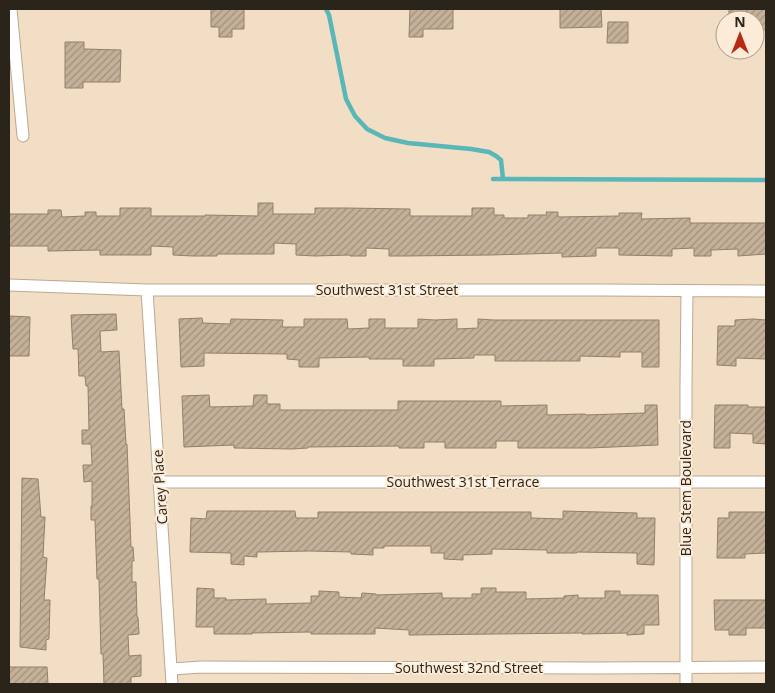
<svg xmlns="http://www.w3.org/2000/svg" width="775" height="693" font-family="'Open Sans',sans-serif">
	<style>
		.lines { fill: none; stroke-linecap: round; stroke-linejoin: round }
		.stream { stroke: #59b7b7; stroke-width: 4.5 }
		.building { fill: url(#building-hatch); stroke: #938069 }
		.minor-casing { stroke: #bca891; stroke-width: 13 }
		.minor { stroke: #fff; stroke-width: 11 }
		.labels { text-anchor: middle; stroke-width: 4; stroke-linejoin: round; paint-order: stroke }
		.street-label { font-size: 14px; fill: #2b241a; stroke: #fcebd7 }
	</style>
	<defs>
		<pattern id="building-hatch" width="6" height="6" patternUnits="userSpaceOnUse" patternTransform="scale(1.25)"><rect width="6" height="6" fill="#c5b199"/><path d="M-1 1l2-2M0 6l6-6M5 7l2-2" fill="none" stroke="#a0907c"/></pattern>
	</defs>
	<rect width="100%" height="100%" fill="#f2ddc5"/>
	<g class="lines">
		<path class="stream" d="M326,9L329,15L346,99L355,116L367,129L385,138L408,143L471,149L489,152L496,156L501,160L503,179H493
			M503,179L766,180"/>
	</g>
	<path class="building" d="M211,9H244V29H232V37H219V27H211Z
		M410,9H453V29H423V37H409Z
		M560,9H601L602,27L560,28Z
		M729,9H766V30H755V20H729Z
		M608,22H628V43H607Z
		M65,42H84V49L121,50L120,82H83V88H65Z
		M258,203H273V214H315V208H346L410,209V216H472V208H494V215H504V218H528V215H547L546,212H558V217L619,216V213H642L641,219L690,218V223H766V254L738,256V249L711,250V256H694V248L672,249V256L619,255V248H596V256L562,257V253L490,255L405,256H389V249L366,248V256H350V255L315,256L296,255V244L274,243V254H217V256H193L173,255V247L151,246V255H100V250L48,251V246H9V214H48V210H61L62,217L85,216V212H96V216H120V208H151V216H205V215L258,216Z
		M116,314L117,330L100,331L101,352L119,351L122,409H124L126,444H127L131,547H133L134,561H132V582H136L137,617H138L139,634L128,635L129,656L141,655V676L131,677V684H104L103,654H101L99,579H97L95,520H91V506H92V481L84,482L83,465H92L91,444H82V430H89L88,386H86L85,376H79L78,349H73L71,315Z
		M9,316L30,317L29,356H9Z
		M202,318L203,323L230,324L231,319L283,320L282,327H304V319H347L348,329L369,328V319H385V328H418V319L435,320L457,319V329L478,328V319L493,320H659V367H642V352H620V357L580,356V361H495V355H474V358L434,359V366H403V359H369V357L319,358V367H299V360L287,359V354L204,353V366L181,367L179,319Z
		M753,319L766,320V359L736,358V366L717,365L718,326H735V320Z
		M209,395L210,407L253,406L254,395H267V404H280V410H398V401H501V406L547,405V415L585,414L586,415L645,413V405H657L658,445L590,448H518V441H496V448H445V442H424V448H399V446L308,447V448L292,449L234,448V445L184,447L182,396Z
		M715,405H748V407H766V444L753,443V434L730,433V448H714Z
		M22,478L38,479L41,517H45L43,557L47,558L44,600H50L49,639L46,640V650L20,647Z
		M207,511H295L296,518H318V512H531V518L563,519V511L637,513V518H655L654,565L637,564V553L577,552V553H547V550L492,549V554L463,555V560L444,559V553H431V546H384V548H373V555L351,554V552L310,551L257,552V557L244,556V565L231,564V553L190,552L191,518L206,519Z
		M729,512H766V553L745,554V558H717L718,518H729Z
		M197,588L214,589V598H226V600L266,599V604L311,603V596H319V591L339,592V597L361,598L362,593L376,594V595L442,593V598H472V594H481V588H496V592H526V599L564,598V596L578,595V598H605V591H620V595H658L659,625H644V634L627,635V633L582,634V633L409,635V630L375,628V634H311V632L252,633V634H214V627H196Z
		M714,600H766V628H746V635H729V630H715Z
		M9,667H47L48,684H9Z"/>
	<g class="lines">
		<defs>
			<path id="minor" d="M11,9L23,136
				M9,285L147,290H601L766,291
				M147,290L172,684
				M160,482H766
				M172,669L201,667L597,668L766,667
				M686,684V385L687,291"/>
		</defs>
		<use href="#minor" class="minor-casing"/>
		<use href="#minor" class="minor"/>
	</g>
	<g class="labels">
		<g class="street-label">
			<text x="387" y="295">Southwest 31st Street</text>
			<text x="463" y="487">Southwest 31st Terrace</text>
			<text transform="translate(160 487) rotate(-94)" y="5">Carey Place</text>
			<text transform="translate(686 488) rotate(-90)" y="5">Blue Stem Boulevard</text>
			<text x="469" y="673">Southwest 32nd Street</text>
		</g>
	</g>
	<rect width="775" height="693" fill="none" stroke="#2b241a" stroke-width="20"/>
	<g transform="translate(740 35)"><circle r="24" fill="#fcebd7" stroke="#a89b8b"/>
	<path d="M0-4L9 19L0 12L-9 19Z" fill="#b62a14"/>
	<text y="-8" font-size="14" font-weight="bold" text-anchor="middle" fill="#2b241a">N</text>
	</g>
</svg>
